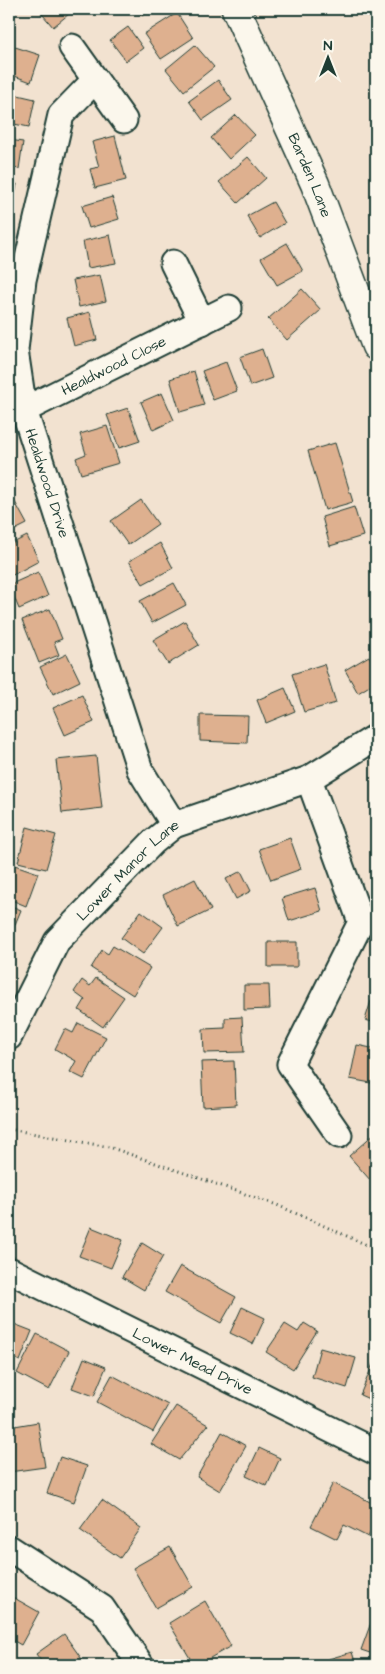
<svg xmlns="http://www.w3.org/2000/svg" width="385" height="1674" font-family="'Architects Daughter',sans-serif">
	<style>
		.building { fill: #deb08f; stroke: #1f3d34 }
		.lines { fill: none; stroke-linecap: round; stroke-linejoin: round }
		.minor-casing { stroke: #1f3d34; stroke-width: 29 }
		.tertiary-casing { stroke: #1f3d34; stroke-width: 31 }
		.path { stroke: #1f3d34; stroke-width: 3; stroke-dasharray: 1 4; stroke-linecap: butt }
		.minor { stroke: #fbf7ec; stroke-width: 25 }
		.tertiary { stroke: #fbf7ec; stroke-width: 28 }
		.labels { text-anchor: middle; stroke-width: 4.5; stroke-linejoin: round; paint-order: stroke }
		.street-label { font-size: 15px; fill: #1f3d34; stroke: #fbf7ec }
	</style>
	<rect width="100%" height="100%" fill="#f2e2d0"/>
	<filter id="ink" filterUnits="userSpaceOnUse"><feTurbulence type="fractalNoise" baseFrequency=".02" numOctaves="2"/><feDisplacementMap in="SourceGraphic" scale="10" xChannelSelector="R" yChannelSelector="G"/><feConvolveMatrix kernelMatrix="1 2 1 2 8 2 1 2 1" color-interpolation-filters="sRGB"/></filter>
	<g filter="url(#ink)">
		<path class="building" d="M38,9H75L53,27Z
			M136,9H152L142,16Z
			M177,13L193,38L161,59L144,34Z
			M128,27L143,48L126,61L110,40Z
			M9,45L40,55L31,82L9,74Z
			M195,45L214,67L184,91L166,69Z
			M218,80L232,100L203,120L189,101Z
			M9,93L35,99L29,127L9,123Z
			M236,115L255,135L229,159L211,138Z
			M115,136L126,180L95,188L90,169L99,167L92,142Z
			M9,140L23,142L19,169L9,167Z
			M248,157L266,178L238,203L219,182Z
			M9,183L17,184L12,210L9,209Z
			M112,197L119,219L89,228L82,206Z
			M273,202L285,223L260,238L247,216Z
			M110,235L116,263L88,268L83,241Z
			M287,243L303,271L277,285L261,258Z
			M100,275L106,301L79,307L73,280Z
			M302,289L321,310L287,340L268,319Z
			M90,312L97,340L74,346L67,318Z
			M262,349L272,378L250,386L240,357Z
			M226,362L237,391L213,400L202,371Z
			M194,371L204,405L180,412L170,379Z
			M162,393L174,420L153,430L141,402Z
			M128,408L140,441L119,448L107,415Z
			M107,426L119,463L81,474L76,458L86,454L80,434Z
			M335,443L353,502L325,510L308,451Z
			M141,500L158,524L128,545L111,521Z
			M15,502L27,524L9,533V505Z
			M354,507L363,536L330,546L322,517Z
			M27,536L39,561L9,577V545Z
			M160,543L173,568L143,584L129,561Z
			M38,572L48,596L19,609L9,585Z
			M174,583L186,605L152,623L140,601Z
			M50,609L62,639L54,642L59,655L39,663L22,620Z
			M185,621L199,645L168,664L153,640Z
			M67,654L80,681L53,694L40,667Z
			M369,656L376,668V682L358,693L345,670Z
			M324,664L336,703L304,712L292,674Z
			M285,688L295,711L266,723L257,700Z
			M82,695L94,722L65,735L53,708Z
			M200,715L248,716L247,743L200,741Z
			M96,756L102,808L62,813L56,760Z
			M27,827L56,835L46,869L18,862Z
			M290,838L301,869L271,880L259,849Z
			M9,863L38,873L26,906L9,899Z
			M241,871L251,891L236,899L226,879Z
			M195,879L211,910L178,926L163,895Z
			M315,888L322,911L289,921L282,898Z
			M9,905L21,910L9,939Z
			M141,911L163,927L143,954L121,938Z
			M268,942H297V967H268Z
			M113,946L150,968L133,995L91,968L102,950L108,954Z
			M96,978L124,997L103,1027L79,1010L85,1000L74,992L82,980L90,986Z
			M244,985H269L270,1009L244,1010Z
			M371,1001L376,1003V1023L365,1020Z
			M242,1017L244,1052L204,1053L203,1029L225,1028V1018Z
			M78,1023L106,1037L84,1079L70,1072L76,1061L55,1049L65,1029L73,1033Z
			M357,1045L376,1049V1084L350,1079Z
			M234,1061L236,1105L203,1107L201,1062Z
			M376,1132V1176L371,1181L349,1156Z
			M91,1227L123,1240L111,1268L79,1256Z
			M142,1243L163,1256L144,1290L122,1277Z
			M180,1266L236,1297L221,1323L165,1292Z
			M242,1307L265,1318L253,1344L230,1333Z
			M9,1322L32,1331L20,1361L9,1356Z
			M304,1323L317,1331L293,1369L266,1352L285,1324L298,1332Z
			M37,1334L69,1351L49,1390L17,1373Z
			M320,1348L356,1358L347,1388L312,1377Z
			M84,1358L106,1367L94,1396L72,1388Z
			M375,1359L376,1360V1402L360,1395Z
			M112,1375L168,1405L153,1432L97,1402Z
			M176,1406L208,1425L179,1460L151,1444Z
			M38,1422L45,1467L9,1472V1427Z
			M222,1432L246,1446L220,1491L197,1477Z
			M259,1448L280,1458L267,1486L246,1476Z
			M60,1457L87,1466L74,1502L47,1493Z
			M333,1483L376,1505V1521L368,1537L344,1525L337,1539L311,1526Z
			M102,1500L141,1528L120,1558L80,1530Z
			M170,1547L193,1587L156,1608L133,1568Z
			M9,1595L39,1612L21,1645L9,1638Z
			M205,1601L231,1646L198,1665H194L169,1623Z
			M376,1609V1655L361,1650Z
			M64,1634L86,1665H44L36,1654Z
			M352,1652L356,1665H315V1663Z"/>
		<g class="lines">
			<defs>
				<g id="minor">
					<path d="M72,47L124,120"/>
					<path id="s1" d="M95,80L61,115L23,280L15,350L24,410L140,770L174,825"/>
					<path d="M173,263L202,322"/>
					<path id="s2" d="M24,410L229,308"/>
					<path d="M309,779L361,922L290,1064L339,1135"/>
					<path id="s3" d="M9,1037L57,941L153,842L174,825L309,779L376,737"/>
					<path id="s4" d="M9,1270L376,1452"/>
					<path d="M9,1548L102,1608L141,1665"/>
				</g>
				<g id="tertiary">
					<path id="s5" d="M236,9L315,184L376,346"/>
				</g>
			</defs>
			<use href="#minor" class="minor-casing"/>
			<use href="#tertiary" class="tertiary-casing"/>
			<path class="path" d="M9,1129L109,1147L277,1205L376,1249"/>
			<use href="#minor" class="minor"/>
			<use href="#tertiary" class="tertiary"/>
		</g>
	</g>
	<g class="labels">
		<g class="street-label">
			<text dy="5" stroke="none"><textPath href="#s5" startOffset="182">Barden Lane</textPath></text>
			<text dy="5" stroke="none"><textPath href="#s2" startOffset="100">Healdwood Close</textPath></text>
			<text dy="5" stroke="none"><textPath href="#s1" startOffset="426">Healdwood Drive</textPath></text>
			<text dy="5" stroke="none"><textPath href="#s3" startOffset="208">Lower Manor Lane</textPath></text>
			<text dy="5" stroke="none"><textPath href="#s4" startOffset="205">Lower Mead Drive</textPath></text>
		</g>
	</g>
	<rect width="385" height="1674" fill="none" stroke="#fbf7ec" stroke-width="30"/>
	<rect x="15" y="15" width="355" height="1644" fill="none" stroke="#1f3d34" stroke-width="2" filter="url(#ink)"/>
	<g transform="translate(328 58)" stroke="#fbf7ec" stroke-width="4" paint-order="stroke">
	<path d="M0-4L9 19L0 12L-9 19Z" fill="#1f3d34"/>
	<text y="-8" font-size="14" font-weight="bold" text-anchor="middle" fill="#1f3d34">N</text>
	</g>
</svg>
